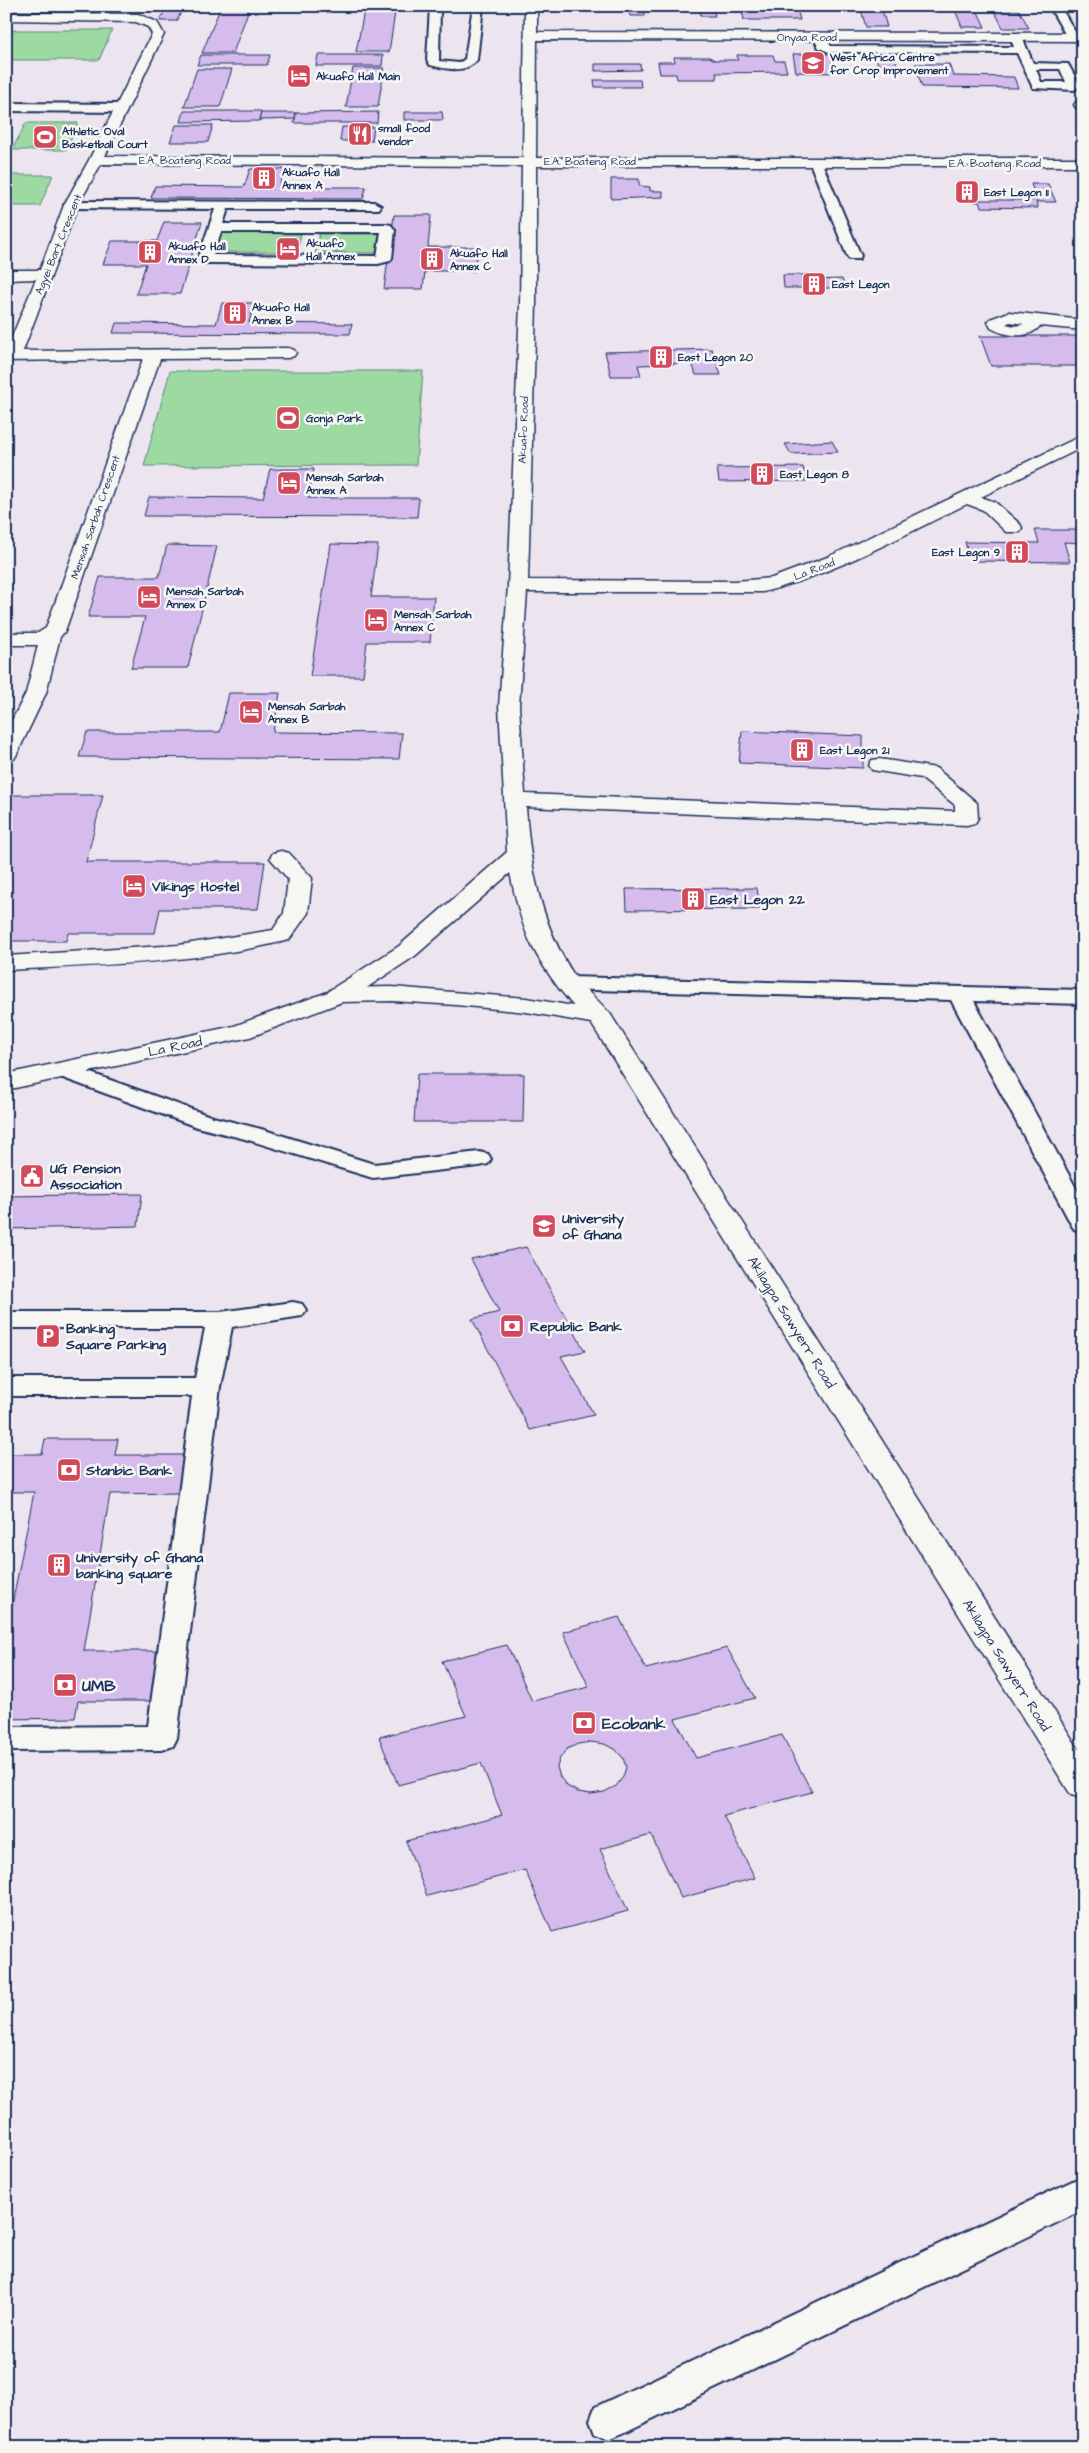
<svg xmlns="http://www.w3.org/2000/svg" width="1089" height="2453" font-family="'Architects Daughter',sans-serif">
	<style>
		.built { fill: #ece5f0 }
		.green { fill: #9ddaa1; stroke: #5c8480 }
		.building { fill: #d5bcec; stroke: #1b2f5e; fill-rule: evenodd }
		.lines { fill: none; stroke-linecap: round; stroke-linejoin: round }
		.lane-casing { stroke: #1b2f5e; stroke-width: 4 }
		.street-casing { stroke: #1b2f5e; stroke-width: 3 }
		.secondary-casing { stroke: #1b2f5e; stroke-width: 3 }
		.lane { fill: #f6f6f2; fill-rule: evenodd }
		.street { fill: #f6f6f2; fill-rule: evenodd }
		.secondary { fill: #f6f6f2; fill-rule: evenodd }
		.labels { text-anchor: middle; stroke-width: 5; stroke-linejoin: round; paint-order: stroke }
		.far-street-label { font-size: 11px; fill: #1b2f5e; stroke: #f6f6f2 }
		.far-poi-label { font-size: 11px; font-weight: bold; fill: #1b2f5e; stroke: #f6f6f2; text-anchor: start }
		.poi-label { font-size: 14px; font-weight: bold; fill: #1b2f5e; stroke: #f6f6f2; text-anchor: start }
		.street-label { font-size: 14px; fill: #1b2f5e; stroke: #f6f6f2 }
		.near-poi-label { font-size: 16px; font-weight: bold; fill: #1b2f5e; stroke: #f6f6f2; text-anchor: start }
	</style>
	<rect width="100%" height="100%" fill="#f6f6f2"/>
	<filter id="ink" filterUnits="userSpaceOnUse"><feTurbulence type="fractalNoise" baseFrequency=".02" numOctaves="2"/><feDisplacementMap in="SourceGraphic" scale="10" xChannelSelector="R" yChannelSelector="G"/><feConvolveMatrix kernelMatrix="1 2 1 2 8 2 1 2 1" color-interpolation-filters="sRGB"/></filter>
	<g filter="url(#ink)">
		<path class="built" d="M6,6H1083V2447H6Z"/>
		<path class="green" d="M6,30H112L99,60H6Z
			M26,123H78L66,150H12Z
			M6,175H53L40,206H6Z
			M222,233L301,234L297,252H217Z
			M319,234H381L378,253L315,252Z
			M170,371H423L416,465L144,466Z"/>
		<path class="building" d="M221,6H250L233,53H202Z
			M365,6H396L389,52H356Z
			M628,6H643L645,16H630Z
			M699,6H713L715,16H701Z
			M741,6H796L800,20H744Z
			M861,10H882L887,27H866Z
			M955,10H977L985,27H962Z
			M994,10H1019L1029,28H1003Z
			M164,12H181L177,21H160Z
			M793,54H831L835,73L796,72Z
			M875,54H894L897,65H878Z
			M201,55H270L267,65H197Z
			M318,55H383L382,66H316Z
			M737,55H773L775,61H784L787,72L716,73L717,79H677L676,74H660L658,62H675L674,57H709L715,60H738Z
			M595,64H640L641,70L595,71Z
			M915,64H949L953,76L1014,77L1018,88L922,87Z
			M353,68H384L378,107H346Z
			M197,69H232L220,107H184Z
			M594,80H640L641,87H595Z
			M184,111H261L259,121L181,122Z
			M378,112L377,123H294L296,113Z
			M404,112H442L443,120H404Z
			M261,113H296L295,119L259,120Z
			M176,125H213L208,142H170Z
			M342,127H374L372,141H340Z
			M250,169H284L279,187H366L363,199L151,198L155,186L244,187Z
			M611,179H639V186L650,187V191H663V197L611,199Z
			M956,184H974L979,200H1037L1031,184H1048L1056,202H1036L1038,208L981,207L979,202L961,200Z
			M394,215H431L428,247H477L475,271H425L423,289H384Z
			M164,222H202L180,294H136L146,264H103L112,241H157Z
			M783,275H807L810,280L842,279L845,288H784Z
			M222,303H254L249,323L352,324L350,334L113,333L116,323L216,324Z
			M980,336H1083V366H991Z
			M712,349L721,375H696L692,363L638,365L641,376H611L605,352Z
			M832,441L838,452L791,454L785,444Z
			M803,467L807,481L719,482L717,468Z
			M270,469H314L308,498H419L417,517L144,516L149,497L263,498Z
			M1035,530H1083V543L1064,542L1070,562L970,561L965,542L1039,543Z
			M331,544L378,545L371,597H434L430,642H367L363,676H310Z
			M167,545L217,546L188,668H131L145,617H88L100,577H159Z
			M229,693H280L273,732L402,733L399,759L79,757L87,732H220Z
			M742,731L863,736V768L739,763Z
			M8,795H103L86,862H265L258,909H160L155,933H68L66,941H6V801Z
			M757,888L760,909L627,910L626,889Z
			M417,1074H524L523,1122H414Z
			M142,1194L138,1226L6,1229V1196Z
			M526,1247L585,1351L561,1356L594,1415L530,1430L472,1319L499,1312L471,1259Z
			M45,1439H118L115,1455H183L178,1493L110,1494L84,1651H159L152,1701H78L75,1718L6,1719V1636L34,1492H6V1454H42Z
			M619,1617L646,1669L727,1648L755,1698L675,1719L696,1758L782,1735L812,1792L724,1816L755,1878L681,1898L651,1835L600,1849L628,1911L552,1932L525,1870L427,1896L406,1841L502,1815L481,1763L398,1785L379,1737L466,1716L442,1661L507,1645L532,1701L589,1687L563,1632ZM591,1742L604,1744L615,1749L623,1758L626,1767L623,1777L616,1786L604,1792L591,1794L578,1792L567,1786L560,1777L557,1767L560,1758L567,1749L578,1744Z"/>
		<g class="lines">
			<defs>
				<path id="lane" d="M430,6H440L439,61L459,63L465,59L473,6H483L477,60C465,74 446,69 430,65L427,60Z
					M1049,6H1060L1078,37L1076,39H1068Z
					M819,34L823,35L831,46L1014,47L1010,37L1016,34L1022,37L1033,63L1068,64L1080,86L1074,90L1033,88L1017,53L829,52L819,48L813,37ZM1036,69H1060L1066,82H1041Z
					M6,103L121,104L127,108L121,112L6,111Z
					M816,159L822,163L861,256L859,259H849L847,256L810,163Z
					M71,201L374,202L381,206L379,209H228L223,224H386L391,225L395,230L392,258L390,261L378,264L205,263L198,259L215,209L66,208L64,205ZM221,232H381L377,256L213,255Z
					M568,977L1083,990V1004L974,1001L1083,1201V1232L1074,1229L1071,1224L951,1000L560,989L557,984L560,979Z
					M63,1063L213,1117L261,1129L374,1164L479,1152L488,1154L491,1159L488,1164L479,1166L373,1178L245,1139L197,1127L55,1075L51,1070L55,1065Z
					M293,1302L302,1304L306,1310L302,1316L232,1327L220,1387L177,1738L173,1746L162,1750L6,1751V1727L148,1726L192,1396H6V1378H195L205,1328H6V1312H220Z
					M1083,2176V2210L623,2433L609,2439L595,2433L590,2420L595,2407Z"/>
				<path id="street" d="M525,6H537V32L1083,33V41L537,40L536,158H1083V166H536V305L528,580L735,581L772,578L830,556L1083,435V447L981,497L995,502L1020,524L1022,528L1020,532H1006L983,510L967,504C901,536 835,574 763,592H527L519,706L525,794L955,811V805L921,778L872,770L869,765L872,760L880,759L936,768L977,803L978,818L975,823L967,825L526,807C530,868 541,926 576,978C586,992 602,1002 612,1017L609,1022C603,1024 596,1025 590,1021C571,1008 543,968 532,946C521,923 515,897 510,873L415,956L348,1000L339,1002L330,1000L327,995L330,990L399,946L507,852L499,706L508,586L520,305L522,166L101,164L78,205L23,351L288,348L294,350L296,353L294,356L288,358L160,359L65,631L60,637L46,693L17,754L14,759L6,760V732L26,693L38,645H6V633H38L46,628L143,359L6,361V351L36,279L6,280V270H40L64,205L89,160L152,34L148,27L136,22L6,20V12L138,14L157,22L164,34L105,156L523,158Z
					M1083,101V109L1076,108L1074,105L1076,102Z
					M1009,312L1083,320V330L1040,326C1029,340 1005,336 991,328L988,322L990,319ZM1010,322L1024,324L1015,326L1006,324Z
					M281,851L289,853L312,878L308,913L289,940C197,963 101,965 6,970V956L179,945L273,930L284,913L288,879L270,858L273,853Z"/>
				<path id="secondary" d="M392,987L526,998L609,1012L1083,1756V1798L1071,1795L591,1023L526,1012L456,1005L392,1001L342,1002L250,1037L6,1090V1074L234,1026L339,988Z"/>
			</defs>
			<use href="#lane" class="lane-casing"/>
			<use href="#street" class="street-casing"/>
			<use href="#secondary" class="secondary-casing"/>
			<use href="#lane" class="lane"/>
			<use href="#street" class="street"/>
			<use href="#secondary" class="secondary"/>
		</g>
	</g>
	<defs>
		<symbol id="school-square" viewBox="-11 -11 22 22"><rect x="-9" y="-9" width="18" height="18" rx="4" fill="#d1495b" stroke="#f6f6f2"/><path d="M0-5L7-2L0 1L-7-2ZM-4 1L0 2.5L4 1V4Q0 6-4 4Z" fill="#fff"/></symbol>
		<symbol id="hotel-square" viewBox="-11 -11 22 22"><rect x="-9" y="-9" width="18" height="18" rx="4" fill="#d1495b" stroke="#f6f6f2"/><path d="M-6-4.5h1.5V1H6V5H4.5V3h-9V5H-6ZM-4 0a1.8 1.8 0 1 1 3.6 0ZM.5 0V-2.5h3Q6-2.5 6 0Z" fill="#fff"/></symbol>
		<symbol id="restaurant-square" viewBox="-11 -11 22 22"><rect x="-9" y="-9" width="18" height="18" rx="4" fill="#d1495b" stroke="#f6f6f2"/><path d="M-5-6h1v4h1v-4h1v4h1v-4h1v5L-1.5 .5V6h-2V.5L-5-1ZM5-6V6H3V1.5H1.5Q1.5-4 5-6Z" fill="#fff"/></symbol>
		<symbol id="stadium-square" viewBox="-11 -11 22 22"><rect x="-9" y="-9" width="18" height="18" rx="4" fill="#d1495b" stroke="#f6f6f2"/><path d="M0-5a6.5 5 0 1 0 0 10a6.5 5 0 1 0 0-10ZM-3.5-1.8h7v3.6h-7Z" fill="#fff"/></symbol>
		<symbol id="building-square" viewBox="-11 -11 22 22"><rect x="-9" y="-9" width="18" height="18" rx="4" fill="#d1495b" stroke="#f6f6f2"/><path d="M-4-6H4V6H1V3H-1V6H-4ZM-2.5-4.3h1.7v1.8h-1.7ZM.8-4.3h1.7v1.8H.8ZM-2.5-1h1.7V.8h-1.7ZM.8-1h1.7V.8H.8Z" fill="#fff"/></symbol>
		<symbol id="civic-square" viewBox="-11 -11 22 22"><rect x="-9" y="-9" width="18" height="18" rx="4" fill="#d1495b" stroke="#f6f6f2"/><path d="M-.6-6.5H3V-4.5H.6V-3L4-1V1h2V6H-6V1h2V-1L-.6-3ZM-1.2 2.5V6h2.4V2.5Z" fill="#fff"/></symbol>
		<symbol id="university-square" viewBox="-11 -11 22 22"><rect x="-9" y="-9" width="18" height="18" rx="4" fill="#d1495b" stroke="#f6f6f2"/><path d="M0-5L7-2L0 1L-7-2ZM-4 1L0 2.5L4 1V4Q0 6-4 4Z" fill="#fff"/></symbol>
		<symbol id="bank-square" viewBox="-11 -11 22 22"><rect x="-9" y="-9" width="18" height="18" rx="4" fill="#d1495b" stroke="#f6f6f2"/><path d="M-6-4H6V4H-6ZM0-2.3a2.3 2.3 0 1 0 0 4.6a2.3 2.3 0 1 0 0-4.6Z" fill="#fff"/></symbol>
		<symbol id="parking-square" viewBox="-11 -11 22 22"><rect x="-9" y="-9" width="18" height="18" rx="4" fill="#d1495b" stroke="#f6f6f2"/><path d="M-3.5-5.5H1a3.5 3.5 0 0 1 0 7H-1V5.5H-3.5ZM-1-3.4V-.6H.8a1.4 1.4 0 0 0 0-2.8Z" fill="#fff"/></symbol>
	</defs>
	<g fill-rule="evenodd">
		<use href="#school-square" x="799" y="49" width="28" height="28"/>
		<use href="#hotel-square" x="285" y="62" width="28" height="28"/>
		<use href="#restaurant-square" x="346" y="120" width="28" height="28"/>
		<use href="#stadium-square" x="31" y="123" width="28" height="28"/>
		<use href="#building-square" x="250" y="164" width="28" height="28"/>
		<use href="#building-square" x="953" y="178" width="28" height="28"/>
		<use href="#hotel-square" x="274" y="235" width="28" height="28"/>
		<use href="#building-square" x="136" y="238" width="28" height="28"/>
		<use href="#building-square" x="418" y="245" width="28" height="28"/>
		<use href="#building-square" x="800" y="270" width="28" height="28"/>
		<use href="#building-square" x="221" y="299" width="28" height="28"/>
		<use href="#building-square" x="647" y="343" width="28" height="28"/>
		<use href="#stadium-square" x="274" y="404" width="28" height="28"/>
		<use href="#building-square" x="748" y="460" width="28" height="28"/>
		<use href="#hotel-square" x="275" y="469" width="28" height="28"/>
		<use href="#building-square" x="1003" y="538" width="28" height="28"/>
		<use href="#hotel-square" x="135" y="583" width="28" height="28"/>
		<use href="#hotel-square" x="362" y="606" width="28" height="28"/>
		<use href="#hotel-square" x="237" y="698" width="28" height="28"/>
		<use href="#building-square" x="788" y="736" width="28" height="28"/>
		<use href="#hotel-square" x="120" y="872" width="28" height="28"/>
		<use href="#building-square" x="679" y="885" width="28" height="28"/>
		<use href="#civic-square" x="18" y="1162" width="28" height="28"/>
		<use href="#university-square" x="530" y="1212" width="28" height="28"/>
		<use href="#bank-square" x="498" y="1312" width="28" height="28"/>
		<use href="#parking-square" x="34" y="1322" width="28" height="28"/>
		<use href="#bank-square" x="55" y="1456" width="28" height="28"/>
		<use href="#building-square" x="45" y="1551" width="28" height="28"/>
		<use href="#bank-square" x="51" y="1671" width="28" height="28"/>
		<use href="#bank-square" x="570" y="1709" width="28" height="28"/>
	</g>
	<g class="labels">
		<g class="far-street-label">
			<text x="807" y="41">Onyaa Road</text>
			<text x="185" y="164">E.A. Boateng Road</text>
			<text x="590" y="165">E.A. Boateng Road</text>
			<text x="995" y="167">E.A. Boateng Road</text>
			<text transform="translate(58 244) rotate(-68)" y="4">Agyei Bart Crescent</text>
			<text transform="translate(523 430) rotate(-88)" y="4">Akuafo Road</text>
			<text transform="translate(95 517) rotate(-71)" y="4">Mensah Sarbah Crescent</text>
			<text transform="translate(814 569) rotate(-21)" y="4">La Road</text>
		</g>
		<g class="far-poi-label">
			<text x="830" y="61">West Africa Centre<tspan x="830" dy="13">for Crop Improvement</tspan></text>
			<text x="316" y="80">Akuafo Hall Main</text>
			<text x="378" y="132">small food<tspan x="378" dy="13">vendor</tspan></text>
			<text x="62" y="135">Athletic Oval<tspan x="62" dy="13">Basketball Court</tspan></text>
			<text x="282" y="176">Akuafo Hall<tspan x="282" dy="13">Annex A</tspan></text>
			<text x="984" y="196">East Legon 11</text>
			<text x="306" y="247">Akuafo<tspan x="306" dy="13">Hall Annex</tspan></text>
			<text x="168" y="250">Akuafo Hall<tspan x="168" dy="13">Annex D</tspan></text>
			<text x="450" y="257">Akuafo Hall<tspan x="450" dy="13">Annex C</tspan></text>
			<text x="832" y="288">East Legon</text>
			<text x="252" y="311">Akuafo Hall<tspan x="252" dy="13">Annex B</tspan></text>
			<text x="678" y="361">East Legon 20</text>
			<text x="306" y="422">Gonja Park</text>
			<text x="780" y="478">East Legon 8</text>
			<text x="306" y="481">Mensah Sarbah<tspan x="306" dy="13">Annex A</tspan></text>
			<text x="1000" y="556" text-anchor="end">East Legon 9</text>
			<text x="166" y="595">Mensah Sarbah<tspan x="166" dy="13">Annex D</tspan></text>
			<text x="394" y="618">Mensah Sarbah<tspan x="394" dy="13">Annex C</tspan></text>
			<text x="268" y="710">Mensah Sarbah<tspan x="268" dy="13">Annex B</tspan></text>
			<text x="820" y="754">East Legon 21</text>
		</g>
		<g class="poi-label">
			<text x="152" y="891">Vikings Hostel</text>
			<text x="710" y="904">East Legon 22</text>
			<text x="50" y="1173">UG Pension<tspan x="50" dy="16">Association</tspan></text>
			<text x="562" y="1223">University<tspan x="562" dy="16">of Ghana</tspan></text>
			<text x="530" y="1331">Republic Bank</text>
			<text x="66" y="1333">Banking<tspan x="66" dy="16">Square Parking</tspan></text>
			<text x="86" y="1475">Stanbic Bank</text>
			<text x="76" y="1562">University of Ghana<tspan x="76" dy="16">banking square</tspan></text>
		</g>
		<g class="street-label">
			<text transform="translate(175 1046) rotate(-12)" y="5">La Road</text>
			<text transform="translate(792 1322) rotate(58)" y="5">Akilagpa Sawyerr Road</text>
			<text transform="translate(1007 1665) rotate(58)" y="5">Akilagpa Sawyerr Road</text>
		</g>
		<g class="near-poi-label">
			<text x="82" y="1691">UMB</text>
			<text x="602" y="1729">Ecobank</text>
		</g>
	</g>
	<rect width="1089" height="2453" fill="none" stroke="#f6f6f2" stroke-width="25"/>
	<rect x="12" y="12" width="1064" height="2428" fill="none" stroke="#1b2f5e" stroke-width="2" filter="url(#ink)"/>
</svg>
